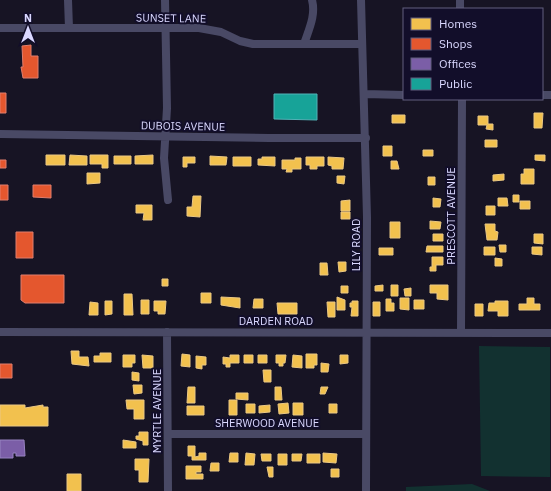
<svg xmlns="http://www.w3.org/2000/svg" width="551" height="491" font-family="'IBM Plex Sans',sans-serif">
	<style>
		.green { fill: #123130 }
		.homes { fill: #f2c14e; stroke: #ebc883 }
		.shops { fill: #e4572e; stroke: #e17e6d }
		.offices { fill: #7b5ea7; stroke: #9883c1 }
		.public { fill: #17a398; stroke: #52b3b7 }
		.lines { fill: none; stroke-linecap: round; stroke-linejoin: round }
		.minor { stroke: #494965; stroke-width: 8 }
		.labels { text-anchor: middle; stroke-width: 4; stroke-linejoin: round; paint-order: stroke }
		.street-label { font-size: 11px; fill: #dad8ff; stroke: #120e2a }
	</style>
	<rect width="100%" height="100%" fill="#171424"/>
	<path class="green" d="M479,346L550,347V477L481,476Z
		M472,484L490,491H406V487Z"/>
	<path class="homes" d="M534,113H543L542,128H534Z
		M392,115H405V123H392Z
		M478,116H488V124H493V130L486,129L487,125H478Z
		M485,140H497V147H485Z
		M383,146H392V156H383Z
		M423,150H433V156H423Z
		M46,155H65V165H46Z
		M70,155L87,156V165H69Z
		M90,155H108V168H102V164H90Z
		M153,155V164H135V156Z
		M535,155H545V161L535,160Z
		M114,156H131V164H114Z
		M210,156L227,157L226,165H210Z
		M183,157H195V163H187V167H183Z
		M233,157H251V166H233Z
		M262,157H275V166L258,165V159H262Z
		M306,157H324V166H317V169H310V165H306Z
		M328,157L344,158L343,169H332V166L328,165Z
		M295,158H301V169H292V172H286L287,169H282V160H295Z
		M391,161H397L399,169H391Z
		M524,169H534V184H521V174H524Z
		M87,173H100V183L87,184Z
		M504,174V180L493,181V175Z
		M337,176H345L344,184L337,183Z
		M428,177H435V185H428Z
		M513,195H519V202H513Z
		M193,196H201L200,217L187,216V207H192Z
		M433,198L441,199L440,207H433Z
		M498,198H507L508,206H498Z
		M350,200V211H341V201Z
		M520,201H530V209H520Z
		M136,205H152V220H143L144,213H136Z
		M486,206H495V215H486Z
		M341,212H350V219H341Z
		M430,221L441,222L440,229H430Z
		M390,222H400V238H390Z
		M485,224H495V231L498,232L497,240H487Z
		M433,234H443V241H433Z
		M534,234H543V244L534,243Z
		M499,245H506V252H500Z
		M427,246H443V252H426Z
		M484,247H495V255H484Z
		M532,247H542V255L532,254Z
		M379,248H393V255H379Z
		M432,257H443V265H436V271H430V267H432Z
		M495,258L502,259V266H495Z
		M338,262H346V271L339,272Z
		M320,263H327L328,275H320Z
		M162,279H168V286H162Z
		M383,285V291H375V286Z
		M391,285H398V296H391Z
		M430,285H448V300L437,299V293H430Z
		M341,286H348V293H341Z
		M411,288V296H405L404,289Z
		M201,293H211V303H201Z
		M124,294H132L133,315H124Z
		M221,297L240,298V308L221,305Z
		M337,297L345,300V310H337Z
		M400,298H409V310L400,309Z
		M527,298H534V304H540V310H519V304H527Z
		M254,299H263V308H253Z
		M386,299H391V303H394V311H386Z
		M141,300H149V314H141Z
		M414,300H424V309H414Z
		M105,301H112V314L105,315Z
		M154,301H166L165,314H158V311H154Z
		M352,301H358V316H351L352,307H350V303H352Z
		M495,301H508V316H498V311H488L489,303H495Z
		M90,302L98,303V315H89Z
		M327,302H335V317H328Z
		M373,302H380V316H373Z
		M277,303H297V314H278Z
		M475,304H483V316H475Z
		M71,351H79V357H88L89,366L72,364Z
		M100,353H111V362H94V356H100Z
		M182,354L190,355V367L181,366Z
		M306,354H317V365H314V368H306Z
		M123,355H135V363H132V367H123Z
		M142,355L153,356V368H143Z
		M230,355H239V363H230V367H226V364H223V357L230,358Z
		M244,355H253V363H244Z
		M258,355H267V363H258Z
		M276,355H286L285,363H283V366H279V363H276Z
		M293,355L302,356V368L292,367Z
		M340,355H348V363L340,364Z
		M196,356L206,357V365H202V369L196,368Z
		M321,363L329,364L328,372H321Z
		M263,370H271V382H264Z
		M132,372L139,373V381L132,380Z
		M133,385H142V393L134,394Z
		M188,387H195V403H187Z
		M275,387H281L282,400H275Z
		M321,387H328L325,394H320Z
		M236,393H248V400L236,399Z
		M126,400H144V419H134V409H127Z
		M229,400H237V415H229Z
		M288,403L289,413L279,414L278,404Z
		M293,403H303V415H293Z
		M246,404H255V413H246Z
		M329,404H337V413H329Z
		M0,405H25V408L43,405V407H48V426H0Z
		M270,405V412L259,413V406Z
		M187,406H204V415H187Z
		M139,432H148V445H143V441L136,439V436H139Z
		M123,440L136,442V448H123Z
		M188,446H195V457L199,456V453H206V460H192V456H188Z
		M230,453H238V462H229Z
		M246,453L255,454L254,465H245Z
		M323,453L337,454L336,463L323,462Z
		M261,454H271V461H262Z
		M278,454H287V465H278Z
		M292,454H302L301,461H292Z
		M307,454H320V463H307Z
		M135,459H149L148,482H139V470H135Z
		M211,463H219V471H210Z
		M186,466H201V472H196V474H203V479H186Z
		M267,467H273V477H269Z
		M331,469H339V477H331Z
		M67,474H81V491H67Z"/>
	<path class="shops" d="M31,45V56H38V78H23L21,67H23L22,46Z
		M0,93H6V113H0Z
		M0,160H6V168H0Z
		M0,185H8V200H0Z
		M33,185H51V198L33,197Z
		M16,232H33V258H16Z
		M21,275H64V303H25L21,300Z
		M0,364H12V378H0Z"/>
	<path class="offices" d="M0,440H24L25,456H16V453H13V458H0Z"/>
	<path class="public" d="M274,94H317V120L274,119Z"/>
	<g class="lines">
		<path class="minor" d="M68,0L69,28
			M165,0L167,108L164,158L168,200
			M361,0L367,217L366,491
			M460,0V9
			M0,28H199L221,32L240,41L253,44H362
			M304,44C309,29 316,15 312,0
			M365,94L404,95
			M542,95H551
			M0,134L269,138H366
			M0,332L551,333
			M167,332L168,491
			M461,333L462,99
			M168,434H365"/>
	</g>
	<g class="labels">
		<g class="street-label">
			<text transform="translate(171 18) rotate(1)" y="4">SUNSET LANE</text>
			<text transform="translate(183 126) rotate(1)" y="4">DUBOIS AVENUE</text>
			<text transform="translate(451 216) rotate(-90)" y="4">PRESCOTT AVENUE</text>
			<text transform="translate(356 245) rotate(-90)" y="4">LILY ROAD</text>
			<text x="276" y="325">DARDEN ROAD</text>
			<text transform="translate(157 411) rotate(-90)" y="4">MYRTLE AVENUE</text>
			<text x="267" y="427">SHERWOOD AVENUE</text>
		</g>
	</g>
	<rect x="403" y="8" width="140" height="92" fill="#120e2a" stroke="#625f7f"/>
	<rect x="411" y="18" width="20" height="12" fill="#f2c14e" stroke="#625f7f"/>
	<text x="439" y="28" font-size="12" fill="#dad8ff">Homes</text>
	<rect x="411" y="38" width="20" height="12" fill="#e4572e" stroke="#625f7f"/>
	<text x="439" y="48" font-size="12" fill="#dad8ff">Shops</text>
	<rect x="411" y="58" width="20" height="12" fill="#7b5ea7" stroke="#625f7f"/>
	<text x="439" y="68" font-size="12" fill="#dad8ff">Offices</text>
	<rect x="411" y="78" width="20" height="12" fill="#17a398" stroke="#625f7f"/>
	<text x="439" y="88" font-size="12" fill="#dad8ff">Public</text>
	<g transform="translate(28 28)" stroke="#120e2a" stroke-width="3" paint-order="stroke">
	<path d="M0-3L7 15L0 10L-7 15Z" fill="#dad8ff"/>
	<text y="-6" font-size="11" font-weight="bold" text-anchor="middle" fill="#dad8ff">N</text>
	</g>
</svg>
